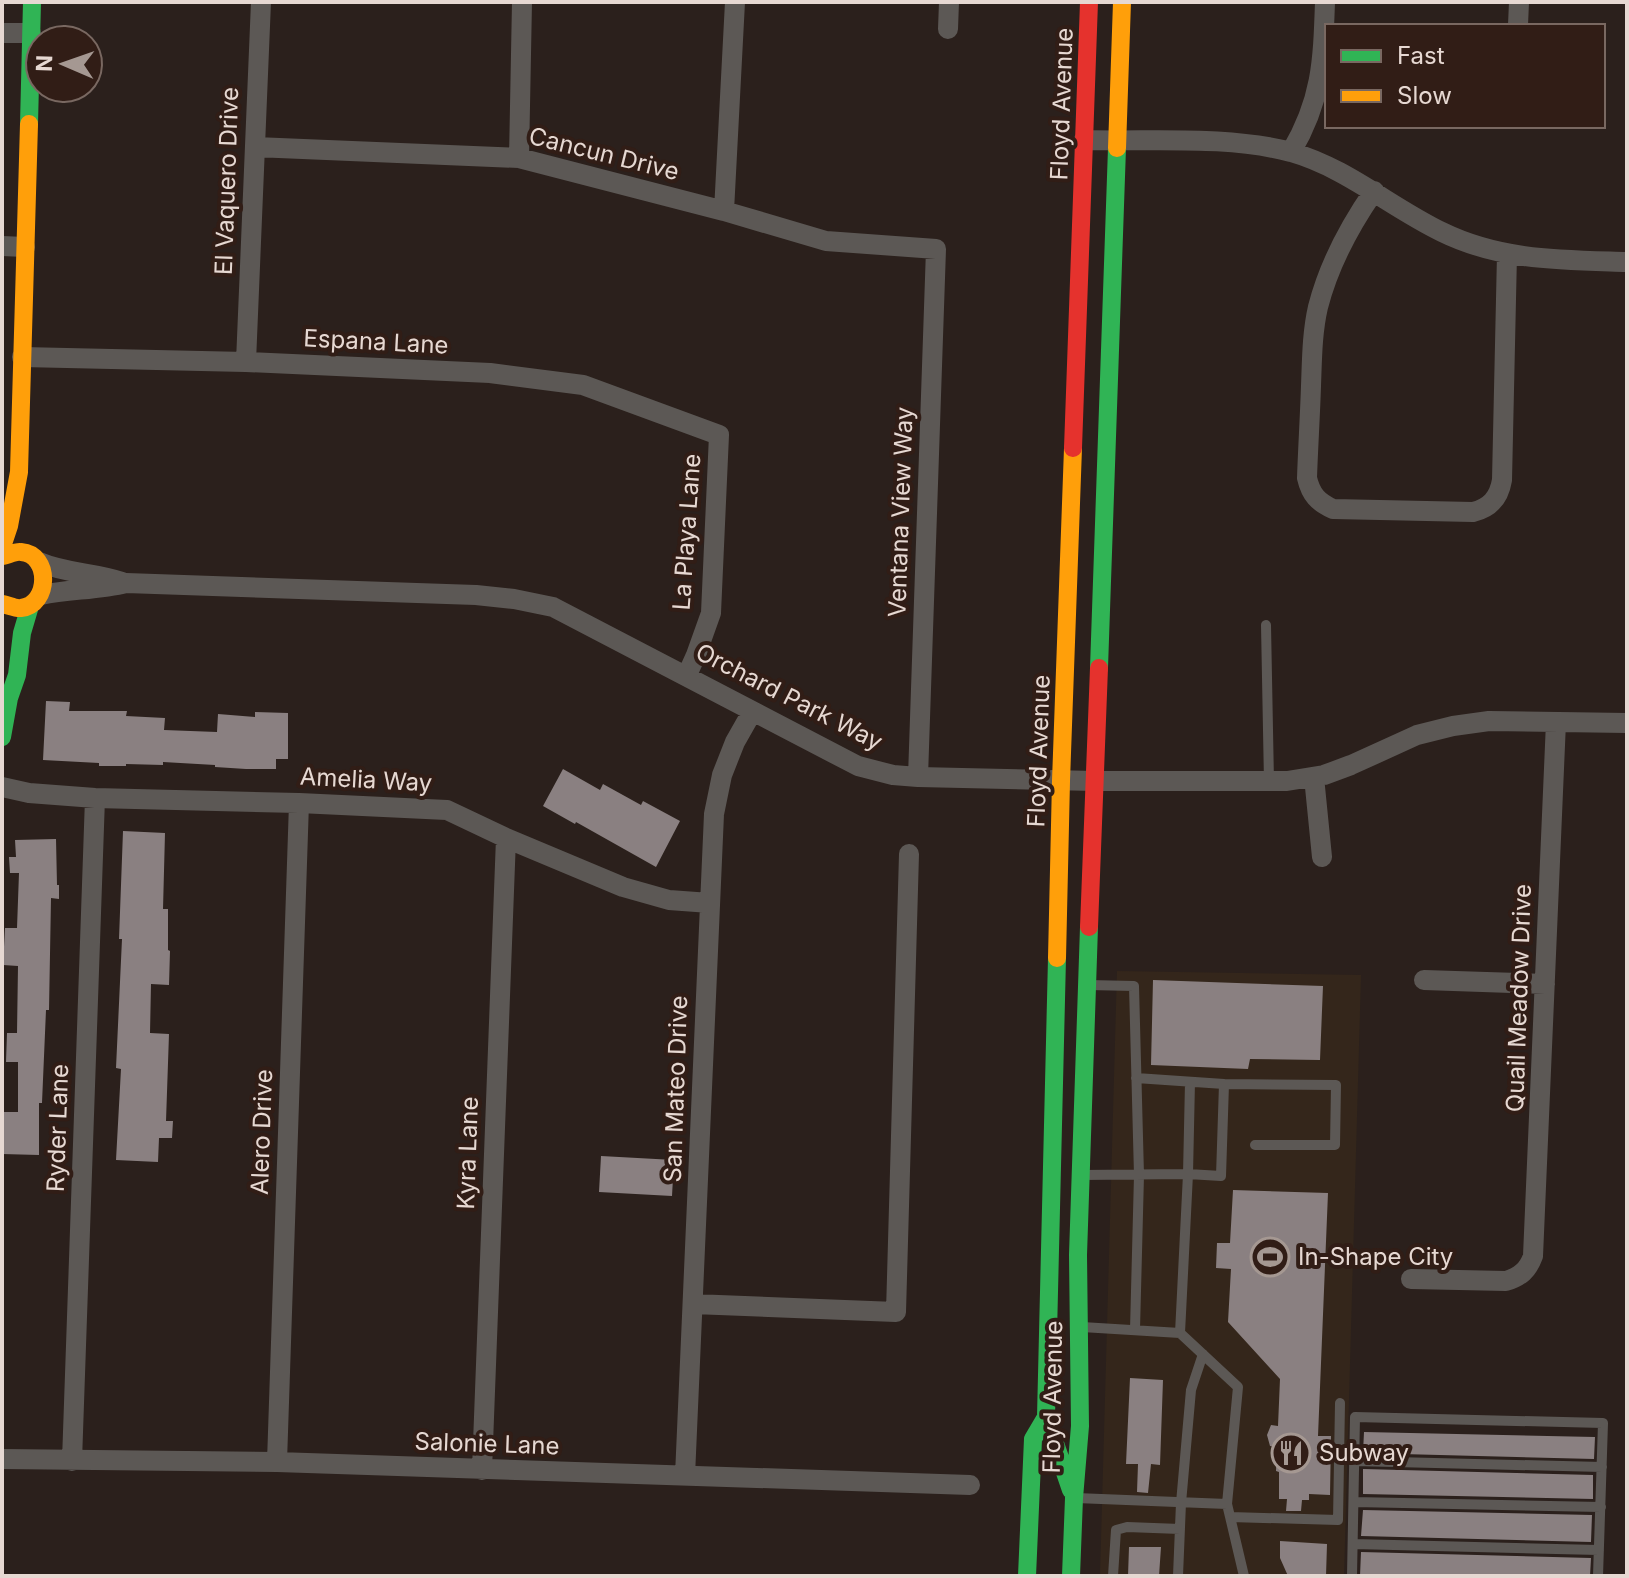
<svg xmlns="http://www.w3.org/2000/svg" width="1629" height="1578" font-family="Inter,sans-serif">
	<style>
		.commercial { fill: #34261b }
		.building { fill: #8a8081 }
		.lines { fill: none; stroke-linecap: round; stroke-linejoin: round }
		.lane { stroke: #5c5855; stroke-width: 10 }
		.street { stroke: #5c5855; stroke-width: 20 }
		.fast { stroke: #30b455; stroke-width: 18 }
		.slow { stroke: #ff9f0a; stroke-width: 18 }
		.jam { stroke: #e5322d; stroke-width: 18 }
		.labels { text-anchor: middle; stroke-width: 8; stroke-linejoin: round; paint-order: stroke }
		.street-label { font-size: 24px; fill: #e6d8d2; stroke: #311d16 }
		.poi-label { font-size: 24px; fill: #e6d8d2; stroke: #311d16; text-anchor: start }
	</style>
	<rect width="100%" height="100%" fill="#2b201c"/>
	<path class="commercial" d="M1117,971L1361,975L1344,1576H1100Z"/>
	<path class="building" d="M46,701L70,702L69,711H127L126,716L165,718L164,730L217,732L218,714L255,717V712L288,713V759H276V769H246L215,767V765L163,762V765L126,764V766H99V763L43,760Z
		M563,769L600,790L603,784L641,805L643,801L680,821L656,867L576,822L575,824L543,806Z
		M123,831L165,833L163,909H168V950L170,951L169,985L151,984L150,1033L169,1034L166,1121H173L172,1138H159L158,1162L116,1160L121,1069L116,1068L122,939H119Z
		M56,839L57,885H59V899L51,898L49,1010H46L42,1103H39V1155L2,1154V1112H18V1062H6L7,1033H17L18,966L3,965L5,928H17L19,873H10L9,857H16L15,840Z
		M1153,980L1323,986L1320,1060L1250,1059L1248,1069L1151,1065Z
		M601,1156L674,1160L672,1196L599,1192Z
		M1233,1190L1328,1193L1318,1436H1331L1330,1495L1309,1494V1500H1302L1301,1511H1286L1287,1499H1279V1472L1276,1471L1277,1447L1270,1446L1267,1435L1271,1425L1278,1426L1280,1379L1228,1322L1231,1269L1216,1268L1217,1243H1230Z
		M1130,1378L1163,1380L1160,1465L1151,1464L1148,1493L1137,1492L1138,1464H1126Z
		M1364,1432L1595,1437L1594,1459L1363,1453Z
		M1363,1469L1593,1475V1499L1363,1494Z
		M1363,1510L1592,1515L1591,1542L1361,1536Z
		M1280,1541L1327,1544L1326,1576H1288L1280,1558Z
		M1129,1547H1161L1159,1576H1128Z
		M1361,1552L1591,1558L1590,1576H1360Z"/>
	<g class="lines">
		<path class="lane" d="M1266,625L1269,782
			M1088,985L1134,986L1139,1175L1135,1330
			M1136,1078L1224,1084L1221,1176L1188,1174L1190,1082
			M1224,1084L1336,1085L1335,1145H1255
			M1081,1175L1188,1174L1180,1333L1238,1387L1227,1504
			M1082,1327L1180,1333
			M1354,1461L1602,1467
			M1076,1498L1227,1504L1244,1576
			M1354,1502L1601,1507
			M1230,1517L1338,1520L1340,1403
			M1353,1544L1599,1550
			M1113,1576L1116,1530L1127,1527L1180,1529
			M1178,1576L1181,1503L1191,1390L1203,1354
			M1352,1576L1355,1417L1603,1423L1598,1576"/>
		<path class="street" d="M1518,25L1519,2
			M948,29L949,2
			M2,33H31
			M1084,140C1152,142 1226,135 1291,152C1347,168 1390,207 1442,232C1501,261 1563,260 1627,262
			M255,147L519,158L724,211L826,241L936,249L918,777
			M1291,152C1322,100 1323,61 1325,2
			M519,158L522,2
			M1374,191C1349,227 1329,264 1318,307C1312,333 1312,360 1311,386C1310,417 1308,448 1307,478C1311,495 1318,502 1333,509L1473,512C1490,508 1499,498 1502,480L1507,254
			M724,211L735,2
			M2,246L25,247
			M22,357L246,362L490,373L583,385L719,435L711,613L696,655L687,675
			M246,362L261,2
			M39,562C67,574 93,572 122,582
			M41,595C69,589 98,590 126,583L476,595L514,599L553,607L858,766L893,775L918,777L1095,781H1287L1324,775L1351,765L1417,735L1453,726L1489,721L1627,723
			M1314,777L1322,857
			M2,787L29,793L95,798L299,803L447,810L506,838L623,887L669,900L710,903
			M1424,980L1545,984
			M1411,1279L1506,1281C1520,1277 1528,1270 1533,1256L1556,722
			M693,1304L896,1312L909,854
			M2,1459L277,1462L970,1485
			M72,1461L95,798
			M277,1462L299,803
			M482,1470L506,838
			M685,1476L714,814L722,775L735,742L752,712"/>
		<path class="fast" d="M29,124L32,2
			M1099,668L1117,148
			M2,737L9,698L17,675L22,633L30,606
			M1057,958L1046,1417L1071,1490
			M1027,1576L1033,1439L1046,1417
			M1071,1576L1074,1498L1080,1426L1078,1255L1089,927"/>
		<path class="slow" d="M1117,148L1122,2
			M2,547L9,526L19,472L29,124
			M2,556C8,555 16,551 21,552C51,554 50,605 21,608C16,609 8,605 2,604
			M1057,958L1061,781L1073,448"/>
		<path class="jam" d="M1073,448L1089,2
			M1089,927L1099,668"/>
	</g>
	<defs>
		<symbol id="stadium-ring" viewBox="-11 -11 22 22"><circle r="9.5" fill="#311d16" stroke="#a59892" stroke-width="1.5"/><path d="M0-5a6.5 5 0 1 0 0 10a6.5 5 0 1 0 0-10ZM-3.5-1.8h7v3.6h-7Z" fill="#a59892"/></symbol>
		<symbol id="restaurant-ring" viewBox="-11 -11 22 22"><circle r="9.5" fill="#311d16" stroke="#a59892" stroke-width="1.5"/><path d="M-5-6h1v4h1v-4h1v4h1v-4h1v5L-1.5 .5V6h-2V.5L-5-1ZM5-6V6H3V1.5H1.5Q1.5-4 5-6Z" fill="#a59892"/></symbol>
	</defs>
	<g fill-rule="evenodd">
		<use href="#stadium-ring" x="1248" y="1235" width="44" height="44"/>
		<use href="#restaurant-ring" x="1269" y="1431" width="44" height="44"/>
	</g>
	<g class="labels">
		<g class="street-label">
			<text transform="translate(1062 104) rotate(-88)" y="8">Floyd Avenue</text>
			<text transform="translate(604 154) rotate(14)" y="8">Cancun Drive</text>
			<text transform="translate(227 181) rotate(-88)" y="8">El Vaquero Drive</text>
			<text transform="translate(376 342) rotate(3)" y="8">Espana Lane</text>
			<text transform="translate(901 512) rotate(-88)" y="8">Ventana View Way</text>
			<text transform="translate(687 532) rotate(-86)" y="8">La Playa Lane</text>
			<text transform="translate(789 697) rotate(27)" y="8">Orchard Park Way</text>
			<text transform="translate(1039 751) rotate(-88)" y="8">Floyd Avenue</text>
			<text transform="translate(366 780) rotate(3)" y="8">Amelia Way</text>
			<text transform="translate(1519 998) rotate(-88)" y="8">Quail Meadow Drive</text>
			<text transform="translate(676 1089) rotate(-88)" y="8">San Mateo Drive</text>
			<text transform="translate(58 1128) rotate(-88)" y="8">Ryder Lane</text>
			<text transform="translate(262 1132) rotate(-88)" y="8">Alero Drive</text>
			<text transform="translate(468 1153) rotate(-88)" y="8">Kyra Lane</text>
			<text transform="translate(1053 1397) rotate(-89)" y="8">Floyd Avenue</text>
			<text transform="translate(487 1444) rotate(2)" y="8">Salonie Lane</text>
		</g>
		<g class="poi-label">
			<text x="1298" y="1265">In-Shape City</text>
			<text x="1319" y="1461">Subway</text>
		</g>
	</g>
	<rect width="1629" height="1578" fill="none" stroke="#e6d8d2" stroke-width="8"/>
	<rect x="1325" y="24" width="280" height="104" fill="#311d16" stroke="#796861" stroke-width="2"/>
	<rect x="1341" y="50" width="40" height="12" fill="#30b455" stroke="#796861" stroke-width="2"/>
	<text x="1397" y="64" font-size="24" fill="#e6d8d2">Fast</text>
	<rect x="1341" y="90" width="40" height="12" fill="#ff9f0a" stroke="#796861" stroke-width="2"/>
	<text x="1397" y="104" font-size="24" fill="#e6d8d2">Slow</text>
	<g transform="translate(64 64) rotate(272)"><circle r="38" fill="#311d16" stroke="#796861" stroke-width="2"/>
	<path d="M0-6L14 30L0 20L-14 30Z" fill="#a59892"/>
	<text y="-12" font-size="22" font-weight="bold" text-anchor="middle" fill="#e6d8d2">N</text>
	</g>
</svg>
